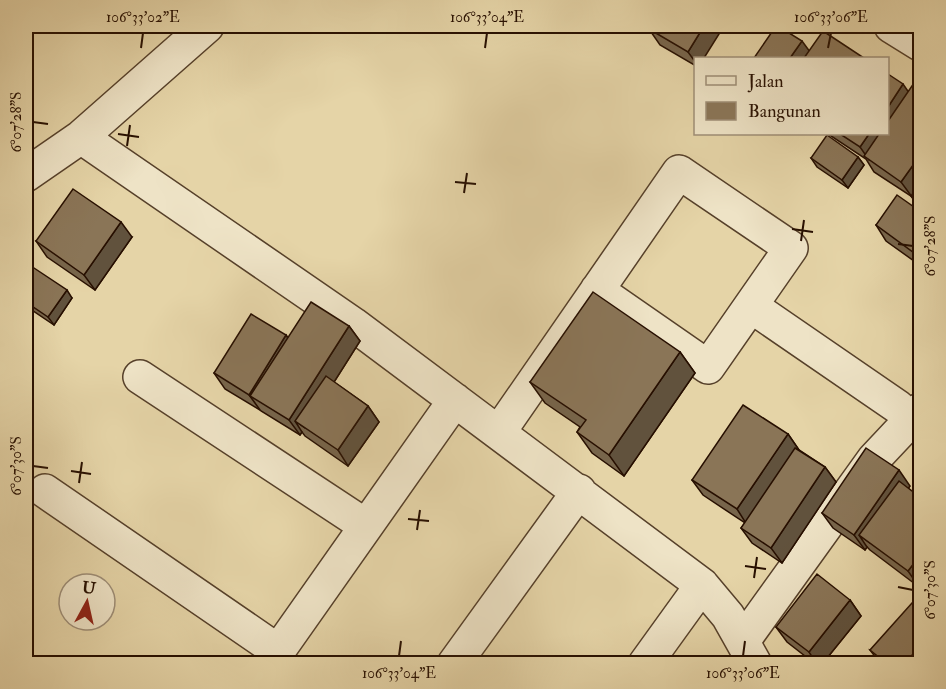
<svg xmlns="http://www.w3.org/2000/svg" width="946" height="689" font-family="'IM FELL Double Pica',serif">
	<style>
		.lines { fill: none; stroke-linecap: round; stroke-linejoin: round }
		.minor-casing { stroke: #56402a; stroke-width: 36 }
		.minor { stroke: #eee3c6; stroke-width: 33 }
		.wall { fill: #77654b; stroke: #270f00; stroke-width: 1.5 }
		.shaded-wall { fill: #61523d; stroke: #270f00; stroke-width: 1.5 }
		.building { fill: #8a7557; stroke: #270f00; stroke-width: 1.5 }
		.ticks { fill: none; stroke: #270f00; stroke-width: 2 }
		.neatline { fill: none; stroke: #270f00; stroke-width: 2 }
		.ticks-label { font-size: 15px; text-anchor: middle; fill: #270f00 }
	</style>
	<rect width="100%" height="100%" fill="#e5d4a7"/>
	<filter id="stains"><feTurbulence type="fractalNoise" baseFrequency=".00333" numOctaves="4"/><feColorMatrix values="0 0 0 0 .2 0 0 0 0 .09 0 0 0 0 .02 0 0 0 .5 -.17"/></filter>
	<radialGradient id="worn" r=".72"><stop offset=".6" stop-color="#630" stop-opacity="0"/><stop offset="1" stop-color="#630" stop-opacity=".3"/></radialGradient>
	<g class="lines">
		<defs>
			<path id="minor" d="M891,26L920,44
				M81,137L353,324L702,585L728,616L755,664
				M26,175L81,137L207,26
				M751,306L898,407
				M140,377L366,526
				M499,432L679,172L791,248L708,367L597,290
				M45,491L278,651
				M743,641L874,459L920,410
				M269,664L455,400
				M454,664L579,491
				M645,664L702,585"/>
		</defs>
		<use href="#minor" class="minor-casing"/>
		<use href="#minor" class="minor"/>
	</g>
	<path class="wall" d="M649,29L704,58H696V66L660,45Z
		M921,87V210L911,196L874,172L866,159L828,134H888L908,91Z
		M858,157L864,165L848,188L817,167L811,158Z
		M921,212V266L886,241L876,225Z
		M132,237L95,290L47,257L36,241Z
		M26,268L72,298L54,325L26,306Z
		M349,326L360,341L334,382L368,406L379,422L348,466L305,436L302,432L300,435L261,411L260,410L225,389L214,373L286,335L288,338Z
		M680,352L695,373L624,476L592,453L577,432L580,427L545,403L530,382Z
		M788,434L799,450L825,467L836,482L782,563L752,543L741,528L745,523L703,495L692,480Z
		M910,486L908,488L921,498V584L919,587L870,550L867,547L865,550L833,528L822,513Z
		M850,600L861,616L823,663H814L787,642L776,627Z
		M870,650L921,663H880Z"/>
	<path class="shaded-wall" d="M704,26H724L704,58H696V63L688,52Z
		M802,41L813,56L811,58H790Z
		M903,84L914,100L869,160L860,147L869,134H888V107Z
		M921,154V185L912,197L901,182Z
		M858,157L864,165L848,188L842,180Z
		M121,222L132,237L95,290L84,275Z
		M67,290L72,298L54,325L48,317Z
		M349,326L360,341L305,428L295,421L302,432L300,435L289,420Z
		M286,335L296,351L250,396L260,410L249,395Z
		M680,352L695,373L624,476L609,455Z
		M368,406L379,422L348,466L338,450Z
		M788,434L799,450L747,525L737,509Z
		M825,467L836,482L782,563L771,548Z
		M899,470L910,486L870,543L859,535L867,547L865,550L854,535Z
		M921,554V584L919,587L908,571Z
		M850,600L861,616L823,663H816L809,652Z
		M921,645V663H905Z"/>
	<path class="building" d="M652,26H704L688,52L649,29Z
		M776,26H778L802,41L790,58H754Z
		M823,31L864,58H804Z
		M888,74L903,84L888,107Z
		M914,83L921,87V154L901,182L864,156L879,134H888V121Z
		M840,134H869L860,147Z
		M827,135L858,157L842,180L811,158Z
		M921,182V203L911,196Z
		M73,189L121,222L84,275L36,241Z
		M897,195L921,212V258L876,225Z
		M28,264L67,290L48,317L26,302V268Z
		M593,292L680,352L609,455L577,432L586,420L530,382Z
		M311,302L349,326L289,420L250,396Z
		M251,314L286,335L249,395L214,373Z
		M326,376L368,406L338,450L295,421Z
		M743,405L788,434L737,509L692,480Z
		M795,448L825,467L771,548L741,528Z
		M866,448L899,470L854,535L822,513Z
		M899,481L921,498V554L908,571L859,535Z
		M817,574L850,600L809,652L776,627Z
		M912,603L921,610V645L905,663H886L870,650Z"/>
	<path class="ticks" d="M141,48L143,33M485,48L487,33M828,48L831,33M33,122L48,124M118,134L139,137M127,146L130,125M455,182L476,184M464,193L467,173M792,229L813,232M801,241L804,220M898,244L913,246M33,466L48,468M71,471L91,474M79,483L82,462M408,519L429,521M417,530L420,510M745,566L766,569M754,578L757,557M898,587L913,590M399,656L401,641M743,656L745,641"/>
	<rect width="946" height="689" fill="none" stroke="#e5d4a7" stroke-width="66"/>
	<rect x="694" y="57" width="195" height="78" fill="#eee3c6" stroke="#9e8e77" stroke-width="1.5"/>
	<rect x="706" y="76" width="30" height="9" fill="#eee3c6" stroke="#9e8e77" stroke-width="1.5"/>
	<text x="748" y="87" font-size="18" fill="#270f00">Jalan</text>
	<rect x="706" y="102" width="30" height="18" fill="#8a7557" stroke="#9e8e77" stroke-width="1.5"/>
	<text x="748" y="117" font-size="18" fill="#270f00">Bangunan</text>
	<g transform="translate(87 602) rotate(8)"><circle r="28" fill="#eee3c6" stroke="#9e8e77" stroke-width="1.5"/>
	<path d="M0-4.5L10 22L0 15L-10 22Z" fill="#8f2418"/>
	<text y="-9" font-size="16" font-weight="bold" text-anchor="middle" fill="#270f00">U</text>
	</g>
	<rect x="33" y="33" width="880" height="623" class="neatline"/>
	<g class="ticks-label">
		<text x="143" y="22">106°33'02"E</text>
		<text x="487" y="22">106°33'04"E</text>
		<text x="831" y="22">106°33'06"E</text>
		<text transform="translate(16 122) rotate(-90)" y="5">6°07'28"S</text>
		<text transform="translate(930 246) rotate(-90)" y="5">6°07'28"S</text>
		<text transform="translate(16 466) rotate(-90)" y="5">6°07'30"S</text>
		<text transform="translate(930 590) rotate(-90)" y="5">6°07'30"S</text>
		<text x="399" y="678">106°33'04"E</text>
		<text x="743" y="678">106°33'06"E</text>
	</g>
	<rect width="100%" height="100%" filter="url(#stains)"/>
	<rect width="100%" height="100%" fill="url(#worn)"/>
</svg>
